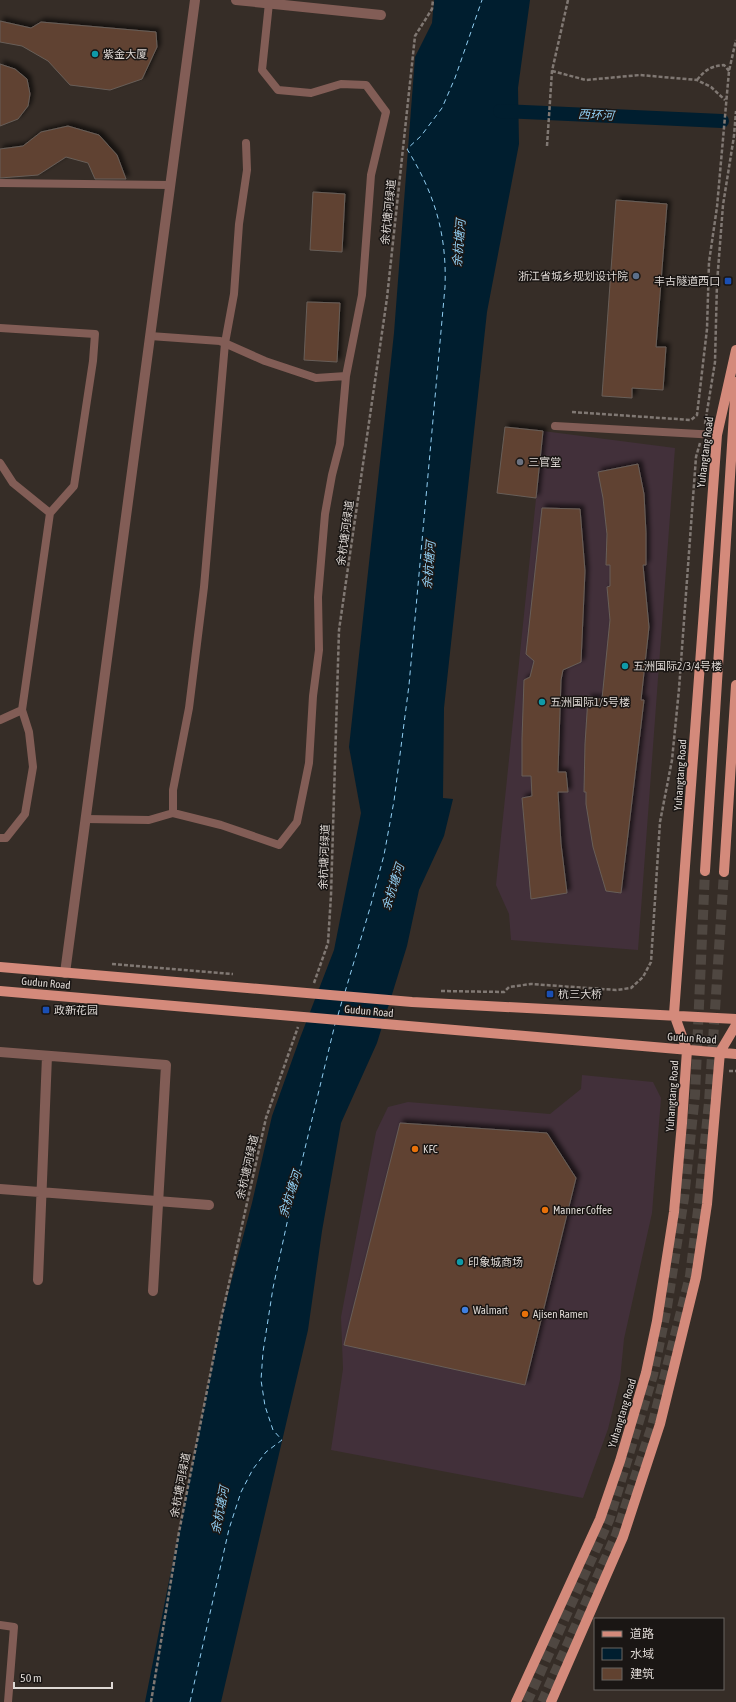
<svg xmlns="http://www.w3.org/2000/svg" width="736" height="1702" font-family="'Asap Condensed','Noto Sans SC',sans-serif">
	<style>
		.commercial { fill: #42303a }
		.water { fill: #001e2f }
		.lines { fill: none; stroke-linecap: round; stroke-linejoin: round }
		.canal { stroke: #001e2f; stroke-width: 14 }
		.ferry { stroke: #91cff3; stroke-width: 1; stroke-dasharray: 5 4; stroke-linecap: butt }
		.building { fill: #614230; stroke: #685e58; filter: url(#shadow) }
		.primary-tunnel { stroke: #4f4741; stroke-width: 10; stroke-dasharray: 10 5; stroke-linecap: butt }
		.path { stroke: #807873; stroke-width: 2.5; stroke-dasharray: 4 2; stroke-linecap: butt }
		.service { stroke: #825d56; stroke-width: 8 }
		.minor { stroke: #825d56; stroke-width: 10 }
		.tertiary { stroke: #825d56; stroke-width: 10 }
		.primary { stroke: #d48a7b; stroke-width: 10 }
		.culture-dot { fill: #0f9aa8; stroke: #1a1614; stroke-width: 1.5 }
		.service-dot { fill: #5c6f8a; stroke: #1a1614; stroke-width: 1.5 }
		.transit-dot { fill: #1a4fb4; stroke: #1a1614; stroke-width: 1.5 }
		.worship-dot { fill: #6b7280; stroke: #1a1614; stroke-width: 1.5 }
		.food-dot { fill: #e8710a; stroke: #1a1614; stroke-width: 1.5 }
		.shop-dot { fill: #3f7fe0; stroke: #1a1614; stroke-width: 1.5 }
		.labels { text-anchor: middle; stroke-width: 3; stroke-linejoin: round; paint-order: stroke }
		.poi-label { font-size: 11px; fill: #ded8d4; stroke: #1a1614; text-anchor: start }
		.street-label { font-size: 11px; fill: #ded8d4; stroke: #1a1614 }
		.water-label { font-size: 12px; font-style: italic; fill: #91cff3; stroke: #1a1614 }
	</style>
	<defs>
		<filter id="shadow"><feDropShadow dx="3.5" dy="-3.5" stdDeviation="2" flood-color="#0009"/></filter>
	</defs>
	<rect width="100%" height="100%" fill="#362d27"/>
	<path class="commercial" d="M543,431L675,448L638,950L511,940L509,914L496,885Z
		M582,1075L653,1082L661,1098L652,1213L624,1339L620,1380L608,1429L583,1498L331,1450L343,1369L341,1317L376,1132L388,1107L408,1102L550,1114L581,1089Z"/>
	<path class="water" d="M434,0H530L518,88L519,144L487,312L444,708L443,798L453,799L444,836L419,890L407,946L377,1043L341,1123L322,1231L308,1330L221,1702H145L220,1324L252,1203L272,1116L300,1038L334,950L361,813L349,747L394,333L415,57L432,23Z"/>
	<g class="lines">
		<path class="canal" d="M500,111L722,121"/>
		<path class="ferry" d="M345,992L370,908L384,855L394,801L409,685L445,287C447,235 435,194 407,149L421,136L442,108L455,78L482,0
			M338,1015L342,1001
			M190,1702L229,1529L241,1492L253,1469L266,1452L282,1440L273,1430L265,1406L261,1380L263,1352L273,1288L287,1223L335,1024"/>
	</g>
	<path class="building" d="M0,21L31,28L41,22L156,32L157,47L142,79L110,90L70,85L48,61L22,46L0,42Z
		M0,64L15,69L27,79L30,94L28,106L18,119L0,126Z
		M68,126L99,135L117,155L126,179H95L88,163L66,157L38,175L0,178V149L23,146L41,132Z
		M313,192L345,194L342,252L310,250Z
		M616,200L667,204L656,347H666L663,390L632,388V398L602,396Z
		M307,302L340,303L337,362L304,360Z
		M505,427L543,431L536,498L497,493Z
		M638,464L644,494L646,533V565H643L649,627L641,700H644L621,893L606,891L593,847L586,804V792H584L585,744L588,698L602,699L610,620L607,587L610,586V565H606L607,534L603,498L598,472Z
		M542,508L580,509L585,571L581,662L563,670L561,680L558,772H566L568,792H558L561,844L567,893L531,899L522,798L532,796L531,776H522V739L524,680L530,677L534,661L526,654Z
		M400,1123L547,1133L576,1178L525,1385L344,1345Z"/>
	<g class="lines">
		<path class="primary-tunnel" d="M527,1702L609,1520L653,1375L667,1307L684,1198L695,1095L705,871
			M542,1702L616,1535L652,1426L690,1276L699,1202L709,1102L724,872"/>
		<path class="path" d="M552,71L586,80L640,75L697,80L711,87L725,100
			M697,80C705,70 711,66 724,65L729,71
			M547,146L552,71L568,0
			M572,412L691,420L697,415L707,329L709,262L717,207L729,71L736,40
			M705,424L715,362L717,283L723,205L734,136L736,111
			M112,964L233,974
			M314,983L328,943L331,895L339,630L387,298L415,36L432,9L433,0
			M441,991L504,992L509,987L531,984L616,990L631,988L643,977L651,962L660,822L672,760L679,689L696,457L700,443
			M729,1071H736
			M151,1702L179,1532L222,1315L266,1118L298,1027"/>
		<path class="service" d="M0,183L170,185
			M0,328L95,334L93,361L74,486L50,513
			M150,336L220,341L265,361L316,378L346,376
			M555,426L717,435
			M0,463L13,483L50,513L22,710L0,720
			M173,813V790L189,708L204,587L225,343L234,294L239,224L247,170L246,143
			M86,819L149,820L173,813L221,825L279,845L297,822L309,763L313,696L319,650L318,597L325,514L332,475L340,444L346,376L362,295L371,175L386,112L366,85L341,84L311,93L278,90L262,70L269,3
			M0,838H6L25,814L33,767L29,732L22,710
			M0,1625L14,1627L8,1702"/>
		<path class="minor" d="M65,973L195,0
			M0,1052L166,1065L153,1291
			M0,1189L209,1205
			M38,1280L47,1056"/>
		<path class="tertiary" d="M236,0L381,15"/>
		<path class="primary" d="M705,871L736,382
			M724,872L736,685
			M0,967L412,1002L736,1019
			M0,991L736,1054
			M516,1702L600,1519L620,1461L646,1373L657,1321L674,1212L682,1123L687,1050L674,1014L717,435L736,350
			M551,1702L623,1537L660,1424L696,1277L707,1204L720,1052L736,1025"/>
	</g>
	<g class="culture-dot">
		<circle cx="95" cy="54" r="4"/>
		<circle cx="625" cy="666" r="4"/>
		<circle cx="542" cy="702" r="4"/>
		<circle cx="460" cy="1262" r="4"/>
	</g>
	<circle class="service-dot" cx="636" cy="276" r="4"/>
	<g class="transit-dot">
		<rect x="724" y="277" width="8" height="8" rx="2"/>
		<rect x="546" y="990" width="8" height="8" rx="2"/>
		<rect x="42" y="1006" width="8" height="8" rx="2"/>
	</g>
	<circle class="worship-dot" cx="520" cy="462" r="4"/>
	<g class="food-dot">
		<circle cx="415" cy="1149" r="4"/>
		<circle cx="545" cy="1210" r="4"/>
		<circle cx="525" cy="1314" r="4"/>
	</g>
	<circle class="shop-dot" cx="465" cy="1310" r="4"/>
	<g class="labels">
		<g class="poi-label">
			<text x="103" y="58">紫金大厦</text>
			<text x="628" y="280" text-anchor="end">浙江省城乡规划设计院</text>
			<text x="720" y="285" text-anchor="end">丰古隧道西口</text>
			<text x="528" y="466">三官堂</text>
			<text x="633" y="670">五洲国际2/3/4号楼</text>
			<text x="550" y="706">五洲国际1/5号楼</text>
			<text x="558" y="998">杭三大桥</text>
			<text x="54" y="1014">政新花园</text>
			<text x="423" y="1153">KFC</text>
			<text x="553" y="1214">Manner Coffee</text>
			<text x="468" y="1266">印象城商场</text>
			<text x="473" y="1314">Walmart</text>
			<text x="533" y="1318">Ajisen Ramen</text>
		</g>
		<g class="street-label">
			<text transform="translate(388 212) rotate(-84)" y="4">余杭塘河绿道</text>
			<text transform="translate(705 452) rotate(-83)" y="4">Yuhangtang Road</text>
			<text transform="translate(345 533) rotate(-82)" y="4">余杭塘河绿道</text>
			<text transform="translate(680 775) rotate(-86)" y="4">Yuhangtang Road</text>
			<text transform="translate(324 857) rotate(-88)" y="4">余杭塘河绿道</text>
			<text transform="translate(46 983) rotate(5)" y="4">Gudun Road</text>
			<text transform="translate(369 1011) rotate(5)" y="4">Gudun Road</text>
			<text transform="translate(692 1038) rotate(4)" y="4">Gudun Road</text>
			<text transform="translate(672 1096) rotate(-86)" y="4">Yuhangtang Road</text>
			<text transform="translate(247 1167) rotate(-77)" y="4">余杭塘河绿道</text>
			<text transform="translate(622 1413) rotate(-73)" y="4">Yuhangtang Road</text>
			<text transform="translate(180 1485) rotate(-79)" y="4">余杭塘河绿道</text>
		</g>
		<g class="water-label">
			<text transform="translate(596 115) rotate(3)" y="4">西环河</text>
			<text transform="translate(459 243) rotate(-85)" y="4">余杭塘河</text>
			<text transform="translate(429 565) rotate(-85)" y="4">余杭塘河</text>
			<text transform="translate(393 887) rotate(-72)" y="4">余杭塘河</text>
			<text transform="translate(290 1194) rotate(-71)" y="4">余杭塘河</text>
			<text transform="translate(220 1510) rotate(-79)" y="4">余杭塘河</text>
		</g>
	</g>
	<rect x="594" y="1618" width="130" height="72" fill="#1a1614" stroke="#686461"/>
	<rect x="602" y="1631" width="20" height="6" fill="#d48a7b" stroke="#686461"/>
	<text x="630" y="1638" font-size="12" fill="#ded8d4">道路</text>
	<rect x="602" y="1648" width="20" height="12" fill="#001e2f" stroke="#686461"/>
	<text x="630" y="1658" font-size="12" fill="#ded8d4">水域</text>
	<rect x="602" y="1668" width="20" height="12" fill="#614230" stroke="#686461"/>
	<text x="630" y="1678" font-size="12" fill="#ded8d4">建筑</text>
	<path d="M14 1682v6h98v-6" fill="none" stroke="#ded8d4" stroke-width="2"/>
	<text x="20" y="1682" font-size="12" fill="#ded8d4" stroke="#1a1614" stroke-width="3" paint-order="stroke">50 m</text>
</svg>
